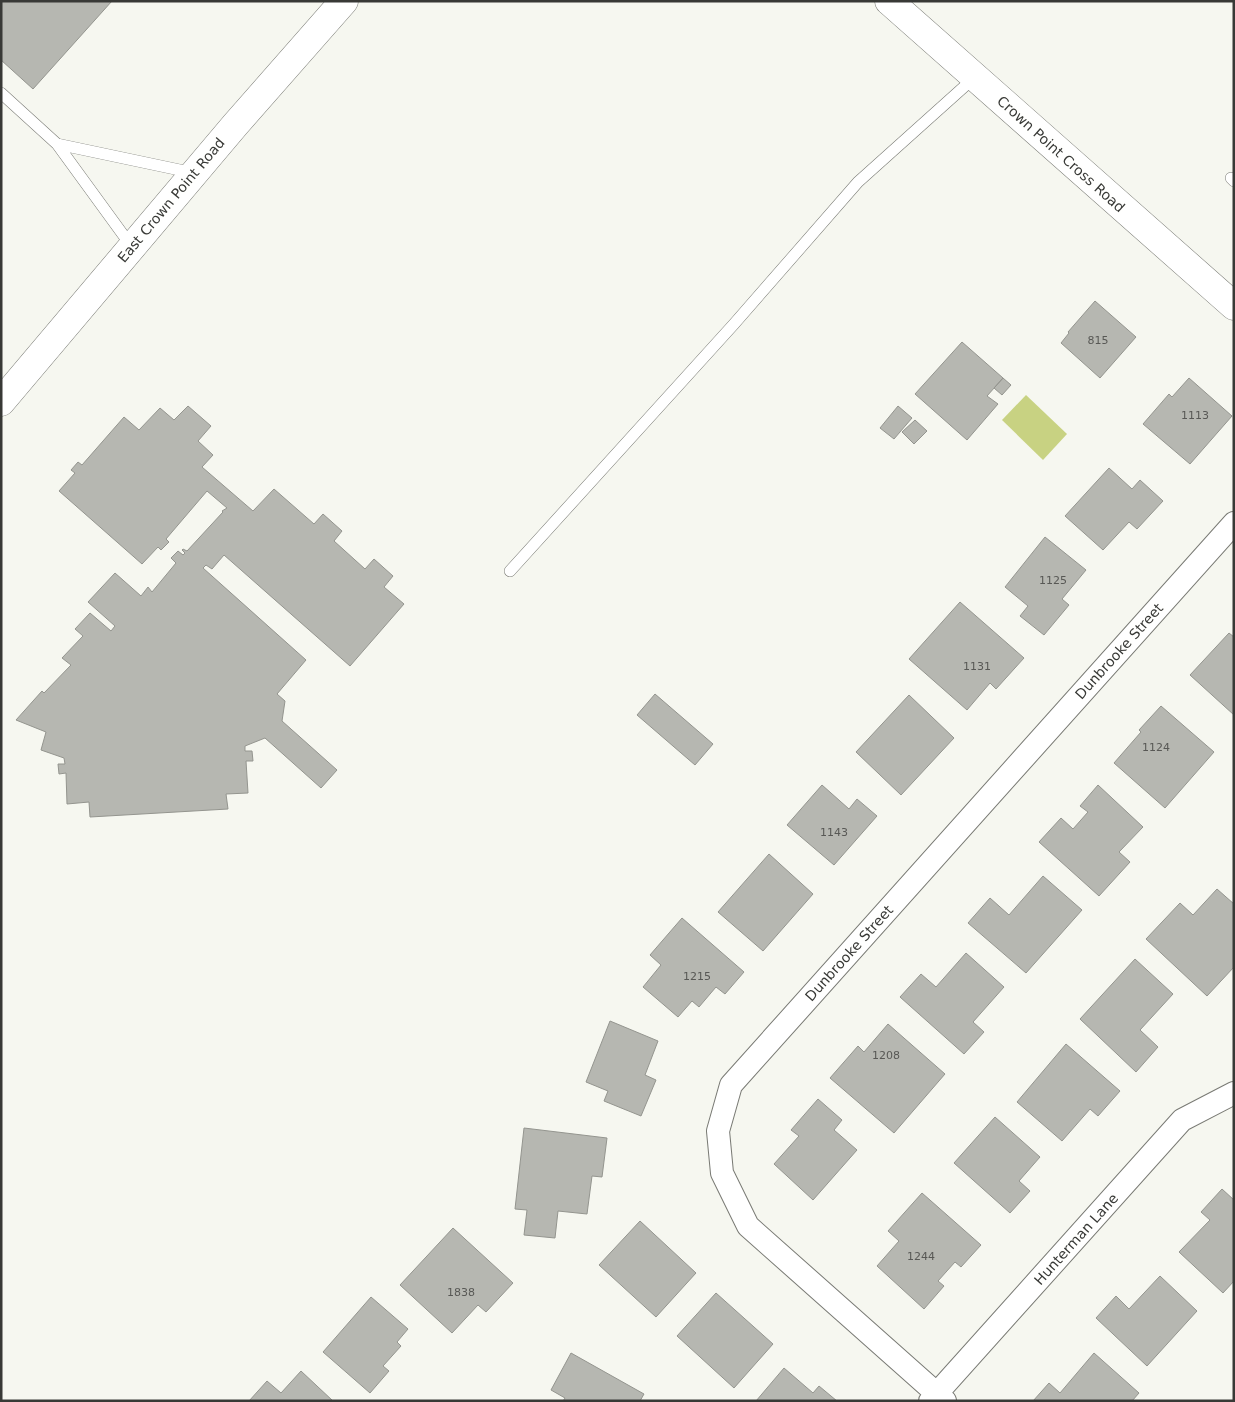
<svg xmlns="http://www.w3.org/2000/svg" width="1235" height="1402" font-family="'DejaVu Sans',sans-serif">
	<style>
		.green { fill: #c8d282 }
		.building { fill: #b6b7b1; stroke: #94958f }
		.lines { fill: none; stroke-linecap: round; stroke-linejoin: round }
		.service-casing { stroke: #797a74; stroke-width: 12 }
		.minor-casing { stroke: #797a74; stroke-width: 24 }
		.tertiary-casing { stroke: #797a74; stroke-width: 29 }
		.service { stroke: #fff; stroke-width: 11 }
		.minor { stroke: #fff; stroke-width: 22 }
		.tertiary { stroke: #fff; stroke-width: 28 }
		.labels { text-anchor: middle; stroke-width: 5; stroke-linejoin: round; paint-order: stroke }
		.number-label { font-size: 11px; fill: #585855 }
		.street-label { font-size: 14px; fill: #383936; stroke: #fffffe }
	</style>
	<rect width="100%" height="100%" fill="#f6f7f0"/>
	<path class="green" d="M1026,395L1067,434L1043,460L1002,420Z"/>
	<path class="building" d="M1,1H112L33,89L1,60Z
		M1095,301L1136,337L1100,378L1061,343L1069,333L1068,332Z
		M962,342L1003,378L987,396L998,404L967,440L915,394Z
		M1003,378L1011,385L1002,395L994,388Z
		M1189,378L1232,416L1190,464L1143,424L1169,394L1172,397Z
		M188,406L211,426L198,441L213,455L202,467L253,511L274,489L314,524L323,514L342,531L334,541L365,569L374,559L393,576L384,587L404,604L350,666L224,555L212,569L206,565L203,568L306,660L277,694L285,701L282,721L337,770L321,788L265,738L245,746V751H252L253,761H246L248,793L226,794L228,809L90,817L89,802L67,804L66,773L59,774L58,764H65L64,758L41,750L46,732L16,720L42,691L44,693L71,665L62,658L83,636L75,629L90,613L111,631L115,626L88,602L115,573L141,596L148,587L152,592L176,563L171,558L178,551L183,555L185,553L182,550L183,549L187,551L223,512L222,511L227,508L207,491L166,539L169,542L161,550L158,547L142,564L59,491L75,473L71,470L78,462L82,465L124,417L139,430L160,408L174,420Z
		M898,406L912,418L894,439L880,428Z
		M915,420L927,431L914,444L902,432Z
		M1109,468L1132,489L1140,480L1163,501L1137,529L1129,522L1103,550L1065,516Z
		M1045,537L1086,570L1062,599L1069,605L1044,635L1020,616L1028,606L1005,587Z
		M960,602L1024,658L996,689L990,683L967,710L909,659Z
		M1229,633L1234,637V715L1190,675Z
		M655,694L713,744L695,765L637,715Z
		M909,695L954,738L901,795L856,752Z
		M1161,706L1214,752L1165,808L1114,763L1141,732L1139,730Z
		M822,785L849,809L857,799L877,816L834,865L787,825Z
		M1098,785L1143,827L1119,852L1130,862L1099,896L1039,842L1061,818L1073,829L1088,812L1080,806Z
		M769,854L813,894L763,951L718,912Z
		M1043,876L1082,910L1026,973L968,923L990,898L1009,915Z
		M1217,889L1234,904V967L1207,996L1146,939L1180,903L1193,915Z
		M682,918L744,972L725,994L716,987L699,1007L692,1001L678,1017L643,987L661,965L650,955Z
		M966,953L1004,987L973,1022L984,1032L964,1054L900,997L921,974L936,987Z
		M1135,959L1173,994L1140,1030L1158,1047L1136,1072L1080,1019Z
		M610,1021L658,1041L645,1075L656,1080L641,1116L604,1101L608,1091L586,1082Z
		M888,1024L945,1074L894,1133L830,1078L858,1046L864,1052Z
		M1066,1044L1120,1091L1098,1116L1090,1109L1062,1141L1017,1102Z
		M818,1099L842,1120L834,1130L857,1150L813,1200L774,1164L799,1136L791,1130Z
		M995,1117L1040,1157L1019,1181L1030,1191L1010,1213L954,1163Z
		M524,1128L607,1138L602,1177L592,1176L587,1214L558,1211L555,1238L524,1235L527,1210L515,1209Z
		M1222,1189L1234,1200V1281L1223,1293L1179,1252L1210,1220L1201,1212Z
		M922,1193L981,1245L961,1267L955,1262L938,1281L944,1286L924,1309L877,1266L899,1241L888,1231Z
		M640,1221L696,1273L656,1317L599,1265Z
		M453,1228L513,1283L486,1312L478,1305L452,1333L400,1285Z
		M1160,1276L1197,1311L1147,1366L1096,1318L1116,1296L1129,1309Z
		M716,1293L773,1344L734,1388L677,1336Z
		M371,1297L408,1329L397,1342L401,1346L383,1366L389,1371L370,1393L323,1352Z
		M571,1353L644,1394L640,1401H563L565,1398L551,1390Z
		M1094,1353L1139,1393L1132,1401H1033L1049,1383L1060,1393Z
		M784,1368L813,1393L819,1386L837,1401H756Z
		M301,1371L333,1401H249L267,1381L281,1393Z"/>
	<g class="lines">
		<defs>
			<path id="service" d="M1,93L57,144L132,247
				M57,144L194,173
				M1231,178L1234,181
				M510,571L734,324L858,182L975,77"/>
			<path id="minor" d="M930,1401L1182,1120L1234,1093
				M945,1401L748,1226L722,1173L718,1131L731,1085L1234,523"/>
			<path id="tertiary" d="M889,1L1234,306
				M1,402L235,125L344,1"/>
		</defs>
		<use href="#service" class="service-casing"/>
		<use href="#minor" class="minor-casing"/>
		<use href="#tertiary" class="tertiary-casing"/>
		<use href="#service" class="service"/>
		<use href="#minor" class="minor"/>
		<use href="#tertiary" class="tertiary"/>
	</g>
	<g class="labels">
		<g class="number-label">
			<text x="1098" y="344">815</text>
			<text x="1195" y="419">1113</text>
			<text x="1053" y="584">1125</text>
			<text x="977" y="670">1131</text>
			<text x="1156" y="751">1124</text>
			<text x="834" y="836">1143</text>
			<text x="697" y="980">1215</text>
			<text x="886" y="1059">1208</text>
			<text x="921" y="1260">1244</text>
			<text x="461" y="1296">1838</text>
		</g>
		<g class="street-label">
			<text transform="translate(1061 154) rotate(42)" y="5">Crown Point Cross Road</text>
			<text transform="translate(171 200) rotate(-50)" y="5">East Crown Point Road</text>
			<text transform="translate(1119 651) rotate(-48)" y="5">Dunbrooke Street</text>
			<text transform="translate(849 953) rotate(-48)" y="5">Dunbrooke Street</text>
			<text transform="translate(1076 1239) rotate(-48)" y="5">Hunterman Lane</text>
		</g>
	</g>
	<rect width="1235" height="1402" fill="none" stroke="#383936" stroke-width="5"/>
</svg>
